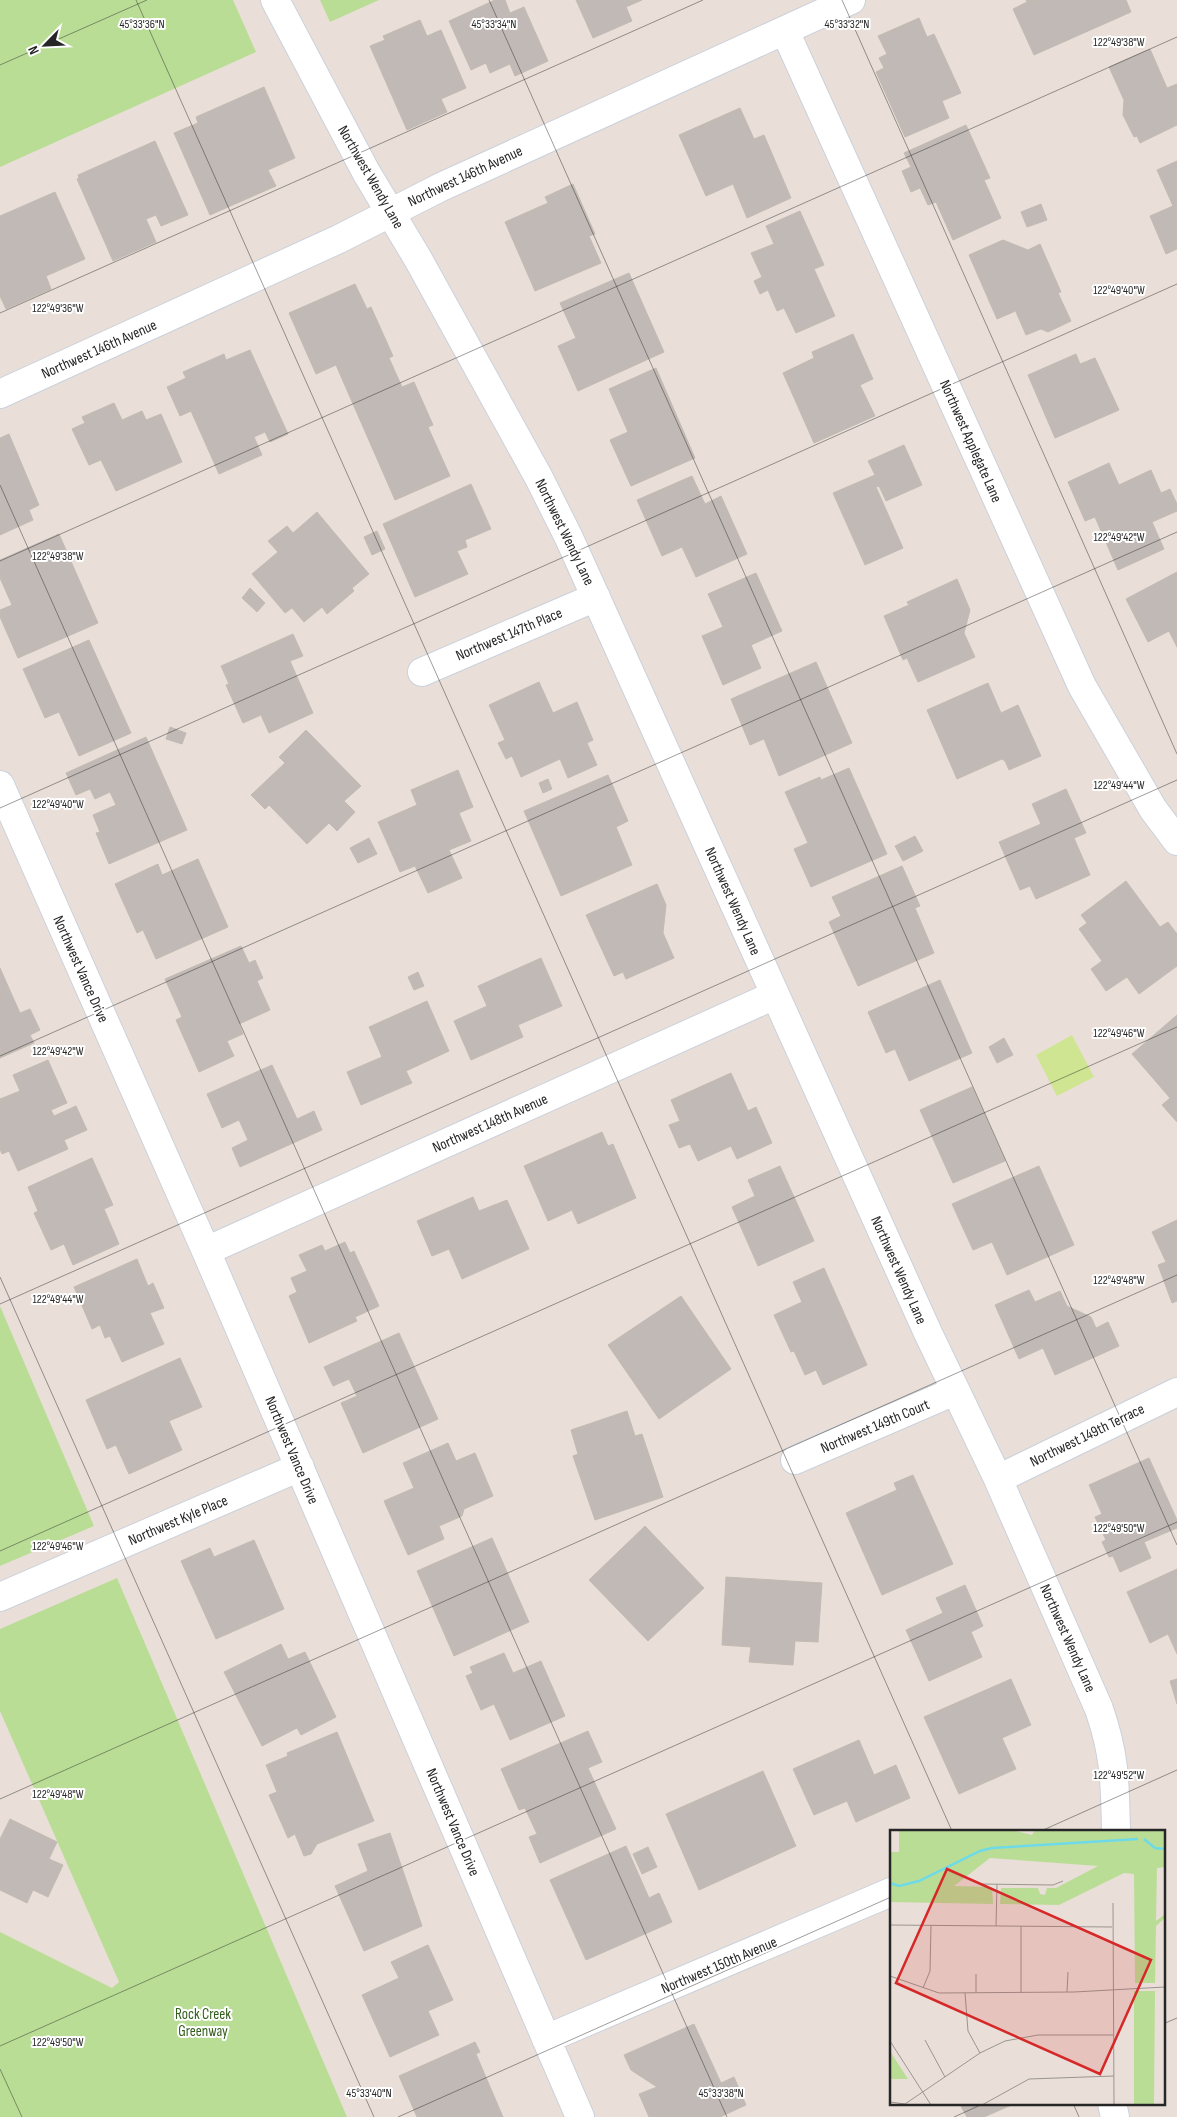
<svg xmlns="http://www.w3.org/2000/svg" width="1177" height="2117" font-family="'Sofia Sans Condensed',sans-serif">
	<style>
		.green { fill: #badd96 }
		.pitch { fill: #cfe592 }
		.building { fill: #c1b9b5; stroke: #c3bbb2 }
		.lines { fill: none; stroke-linecap: round; stroke-linejoin: round }
		.minor-casing { stroke: #cbd1db; stroke-width: 30 }
		.minor { stroke: #fff; stroke-width: 28 }
		.ticks { fill: none; stroke: #262626; stroke-width: 1; stroke-opacity: 0.45 }
		.labels { text-anchor: middle; stroke-width: 4; stroke-linejoin: round; paint-order: stroke }
		.street-label { font-size: 15px; fill: #262626; stroke: #fff }
		.park-label { font-size: 15px; fill: #345e1c; stroke: #fff }
		.inset-river { fill: none; stroke: #6fdae7; stroke-width: 2.5 }
		.inset-road { fill: none; stroke: #9b9591; stroke-width: 1 }
		.view { fill: #d62828; fill-opacity: 0.15; stroke: #d62828; stroke-width: 2.5 }
		.inset-edge { fill: none; stroke: #262626; stroke-width: 2.5 }
		.ticks-label { font-size: 12px; text-anchor: middle; fill: #262626; stroke: #fff; stroke-width: 4; stroke-linejoin: round; paint-order: stroke }
	</style>
	<rect width="100%" height="100%" fill="#e9dfd8"/>
	<path class="green" d="M0,0H233L256,52L0,167Z
		M320,0H379L330,22Z
		M0,1306L94,1526L0,1566Z
		M117,1578L347,2117H0V1932L112,1988L119,1982L0,1711V1629Z"/>
	<path class="pitch" d="M1072,1035L1094,1077L1057,1096L1036,1055Z"/>
	<path class="building" d="M495,0H505L510,13L524,7L548,61L515,76L510,64L490,73L486,63L471,70L449,21Z
		M576,0H642L626,7L632,21L593,38Z
		M1026,0H1126L1131,12L1034,55L1013,9L1027,2Z
		M919,18L927,37L934,34L961,93L942,101L949,118L905,137L876,72L884,68L879,58L887,54L878,36Z
		M420,20L427,36L441,30L466,88L441,99L447,112L407,130L370,46L385,40L383,36Z
		M1150,49L1167,88L1177,84V125L1140,143L1137,136L1134,137L1123,115L1124,100L1109,67Z
		M264,87L295,158L268,170L276,186L210,215L174,133L198,123L196,117Z
		M740,108L754,139L764,135L791,198L747,218L733,184L706,196L679,135Z
		M966,125L990,178L984,180L1001,218L953,240L936,202L928,205L920,188L911,192L902,171L911,167L904,153Z
		M155,141L188,215L161,226L156,215L146,219L156,242L113,261L77,179L79,178L78,175Z
		M1177,161V249L1166,254L1150,216L1173,206L1157,170Z
		M573,184L595,234L589,236L601,263L535,291L505,222L548,203L545,197Z
		M55,192L85,259L46,276L51,289L6,309L0,296V216Z
		M1041,204L1047,220L1027,227L1021,212Z
		M800,211L824,265L814,269L835,316L796,333L784,308L777,311L768,290L760,294L754,281L762,277L751,253L774,244L766,226Z
		M1003,240L1028,250L1040,244L1061,292L1058,293L1071,321L1048,332L1041,329L1026,335L1016,312L1018,310L997,319L969,255Z
		M629,273L664,352L578,391L558,346L576,338L560,303Z
		M355,284L367,309L371,307L393,356L389,358L402,387L414,382L433,425L428,427L450,476L395,500L336,365L316,374L289,313Z
		M853,334L873,379L860,385L875,416L814,443L783,373L814,358L812,352Z
		M250,350L288,434L270,442L265,432L254,437L262,455L219,474L191,411L180,416L167,387L186,378L183,372L224,354L226,360Z
		M1076,354L1080,364L1095,358L1119,410L1055,438L1028,375Z
		M656,368L695,458L631,486L610,440L628,432L609,389Z
		M114,403L122,420L142,411L146,420L161,414L182,462L116,491L101,460L89,465L72,429L85,423L82,417Z
		M9,434L39,505L29,510L33,520L0,535V438Z
		M904,445L922,485L886,501L879,486L876,487L903,548L865,565L833,493L875,475L868,461Z
		M1109,463L1119,485L1151,470L1161,493L1170,489L1177,504V511L1152,522L1164,549L1118,570L1095,517L1085,521L1068,482Z
		M692,476L705,504L721,496L747,554L696,577L682,547L662,556L637,500Z
		M471,484L491,529L465,540L467,547L457,551L468,574L415,597L383,524Z
		M317,512L369,574L352,588L354,591L327,614L322,607L304,622L292,608L285,613L252,574L278,552L268,541L287,526L293,533Z
		M377,531L385,549L372,555L364,537Z
		M59,534L98,623L18,658L0,617V610L12,605L0,578V560Z
		M1177,572V647L1169,631L1148,642L1126,599Z
		M756,573L782,631L751,645L761,668L723,685L702,636L723,627L708,594Z
		M957,579L970,610L964,633L975,657L918,682L907,658L903,660L884,616L909,605L907,602Z
		M250,588L265,603L257,612L242,598Z
		M293,634L303,656L290,661L313,713L269,733L261,715L243,723L226,685L229,684L221,666Z
		M89,640L131,733L79,756L59,712L45,718L23,669Z
		M816,662L852,743L779,776L764,739L750,745L731,699Z
		M539,682L553,713L577,702L593,740L587,743L597,765L568,778L560,759L521,777L512,756L506,759L498,743L505,740L489,705Z
		M988,683L1001,713L1018,705L1041,756L1009,770L1005,761L1002,759L957,779L927,710Z
		M170,727L186,733L182,744L166,739Z
		M306,730L361,786L344,801L355,812L337,831L329,823L307,844L269,805L265,809L251,795L285,763L279,757Z
		M146,737L187,830L109,864L96,833L100,832L93,815L116,805L110,792L95,799L90,789L76,795L66,773Z
		M849,768L887,854L811,887L794,849L808,843L785,792L820,777L821,780Z
		M458,770L473,807L459,813L471,841L449,850L462,878L428,893L415,866L400,872L378,822L417,805L411,790Z
		M608,775L628,821L616,827L632,865L561,896L524,811Z
		M548,779L552,789L543,793L539,783Z
		M1066,789L1086,833L1074,838L1090,875L1036,899L1030,886L1020,890L999,842L1041,824L1032,804Z
		M915,836L923,851L903,861L895,846Z
		M369,838L377,854L358,863L350,848Z
		M198,859L228,927L156,959L143,930L137,933L115,884L158,864L162,875Z
		M902,866L920,906L915,908L934,953L858,986L829,922L841,916L832,897Z
		M1126,881L1160,927L1168,922L1177,934V966L1139,994L1127,977L1106,991L1091,969L1102,961L1079,929L1087,923L1081,915Z
		M657,884L666,905L663,933L674,958L626,979L623,972L614,976L586,915Z
		M241,946L249,963L255,960L263,978L257,981L270,1010L239,1024L243,1034L227,1041L234,1056L199,1072L176,1020L182,1017L165,979Z
		M541,958L562,1006L518,1025L523,1037L471,1060L454,1021L487,1006L478,986Z
		M0,968L20,1013L30,1009L40,1030L30,1035L34,1043L0,1058Z
		M418,972L424,986L414,990L408,977Z
		M940,980L972,1053L909,1081L895,1049L886,1053L868,1012Z
		M427,1001L449,1051L406,1071L412,1083L361,1105L347,1072L382,1057L369,1027Z
		M1177,1015V1122L1162,1105L1170,1098L1132,1054Z
		M1004,1038L1013,1055L997,1063L989,1047Z
		M48,1060L67,1103L51,1110L54,1116L76,1106L87,1130L64,1140L68,1149L18,1171L9,1151L2,1154L0,1149V1099L20,1091L13,1075Z
		M272,1065L297,1119L314,1111L322,1130L240,1167L232,1148L248,1140L239,1120L222,1128L207,1094Z
		M731,1073L748,1111L756,1107L772,1143L737,1159L731,1146L698,1161L690,1144L679,1148L669,1125L680,1121L671,1100Z
		M972,1087L1005,1161L953,1183L920,1110Z
		M602,1132L608,1146L613,1144L636,1198L578,1224L572,1210L548,1221L524,1166Z
		M92,1158L113,1205L104,1209L119,1244L73,1265L64,1244L51,1250L34,1213L38,1211L28,1187Z
		M780,1166L814,1241L758,1266L732,1207L755,1196L748,1180Z
		M1039,1166L1074,1245L1007,1275L992,1242L973,1250L952,1204Z
		M473,1197L479,1211L507,1200L529,1249L462,1279L449,1249L432,1256L417,1221Z
		M1177,1220V1301L1172,1303L1158,1265L1166,1262L1152,1232Z
		M345,1242L350,1253L354,1251L379,1306L355,1317L357,1321L309,1343L289,1296L297,1292L291,1278L307,1271L299,1255L322,1245L325,1251Z
		M137,1259L148,1286L153,1283L164,1308L150,1313L164,1344L122,1362L110,1336L105,1338L100,1325L92,1329L74,1287Z
		M824,1268L867,1365L823,1385L816,1370L805,1375L794,1351L791,1352L774,1315L802,1302L793,1282Z
		M1029,1290L1035,1302L1060,1291L1067,1306L1091,1317L1096,1328L1108,1322L1119,1346L1055,1375L1043,1348L1019,1359L995,1305Z
		M681,1296L731,1369L659,1419L608,1345Z
		M399,1333L438,1419L363,1453L341,1403L357,1396L349,1379L333,1386L324,1367Z
		M180,1358L202,1407L169,1421L182,1450L129,1474L116,1445L107,1449L86,1400Z
		M627,1411L635,1436L642,1434L663,1497L595,1520L573,1456L578,1454L571,1430Z
		M448,1443L456,1461L475,1453L493,1496L464,1509L462,1516L439,1526L444,1539L408,1555L384,1501L414,1488L403,1463Z
		M1149,1458L1177,1520V1528L1144,1542L1151,1558L1120,1572L1113,1556L1109,1557L1102,1542L1106,1540L1095,1517L1102,1514L1089,1485Z
		M913,1475L953,1564L882,1595L846,1513L897,1490L894,1483Z
		M645,1526L704,1588L648,1641L589,1580Z
		M492,1538L529,1622L454,1656L417,1571Z
		M254,1540L284,1609L216,1639L181,1561L210,1548L214,1557Z
		M1177,1569V1654L1168,1634L1150,1643L1127,1592Z
		M726,1577L822,1583L818,1642L795,1641L793,1665L749,1662L751,1647L722,1645Z
		M965,1585L983,1626L971,1632L982,1657L929,1681L906,1630L943,1613L936,1598Z
		M281,1644L288,1659L305,1652L336,1717L301,1735L297,1728L262,1746L224,1672Z
		M504,1653L513,1673L541,1661L565,1716L510,1740L494,1704L481,1710L466,1676L473,1673L470,1667Z
		M1011,1679L1031,1725L1002,1738L1016,1769L959,1794L924,1717Z
		M1177,1679V1704L1170,1681Z
		M588,1731L602,1762L588,1768L616,1829L540,1863L529,1837L537,1834L525,1808L519,1810L501,1769Z
		M337,1732L374,1821L317,1844L311,1854L304,1856L295,1834L288,1838L269,1795L277,1792L266,1765L288,1756L287,1753Z
		M859,1740L874,1775L896,1765L910,1798L856,1822L847,1801L814,1815L793,1769Z
		M763,1771L796,1846L699,1890L666,1814Z
		M10,1819L57,1842L49,1859L63,1865L48,1897L33,1890L27,1903L0,1890V1839Z
		M390,1833L422,1926L364,1951L335,1886L368,1871L358,1844Z
		M626,1846L649,1898L659,1893L672,1922L586,1960L550,1880Z
		M648,1847L657,1867L642,1874L633,1854Z
		M428,1945L453,2000L428,2011L439,2035L390,2057L362,1995L399,1978L391,1962Z
		M694,2024L721,2083L734,2077L746,2105L720,2117H649L639,2094L657,2087L631,2070L624,2055Z
		M475,2042L480,2052L476,2054L503,2117H417L399,2076Z
		M959,2103H1016L984,2117H967Z"/>
	<g class="lines">
		<defs>
			<path id="minor" d="M275,0L366,172L418,259L539,478L569,538L928,1333L998,1479L1099,1709C1115,1755 1115,1783 1116,1831
				M785,31L1082,686L1153,809L1177,841
				M0,394L339,239L441,187L851,0
				M422,672L596,597
				M0,785L206,1251L580,2117
				M206,1251L775,995
				M795,1460L955,1391
				M998,1479L1177,1392
				M0,1597L300,1467
				M546,2039L891,1892
				M1112,2103L1115,2117"/>
		</defs>
		<use href="#minor" class="minor-casing"/>
		<use href="#minor" class="minor"/>
	</g>
	<path class="ticks" d="M136,0L952,1831M489,0L1177,1545M842,0L1177,754M0,65L147,0M0,313L703,0M0,485L727,2117M0,561L1177,37M0,808L1177,284M0,1056L1177,532M0,1277L374,2117M0,1304L1177,780M0,1551L1177,1027M0,1799L1177,1275M1041,1831L1177,1770M1163,2024L1177,2018M0,2046L1177,1522M0,2069L22,2117M1073,2103L1079,2117M398,2117L891,1897M954,2117L985,2103"/>
	<g class="labels">
		<g class="street-label">
			<text transform="translate(465 176) rotate(-25)" y="5">Northwest 146th Avenue</text>
			<text transform="translate(371 177) rotate(60)" y="5">Northwest Wendy Lane</text>
			<text transform="translate(99 349) rotate(-24)" y="5">Northwest 146th Avenue</text>
			<text transform="translate(971 441) rotate(66)" y="5">Northwest Applegate Lane</text>
			<text transform="translate(565 532) rotate(64)" y="5">Northwest Wendy Lane</text>
			<text transform="translate(509 634) rotate(-23)" y="5">Northwest 147th Place</text>
			<text transform="translate(733 901) rotate(66)" y="5">Northwest Wendy Lane</text>
			<text transform="translate(81 969) rotate(66)" y="5">Northwest Vance Drive</text>
			<text transform="translate(490 1123) rotate(-24)" y="5">Northwest 148th Avenue</text>
			<text transform="translate(899 1270) rotate(66)" y="5">Northwest Wendy Lane</text>
			<text transform="translate(875 1426) rotate(-23)" y="5">Northwest 149th Court</text>
			<text transform="translate(1087 1435) rotate(-26)" y="5">Northwest 149th Terrace</text>
			<text transform="translate(292 1450) rotate(67)" y="5">Northwest Vance Drive</text>
			<text transform="translate(178 1520) rotate(-23)" y="5">Northwest Kyle Place</text>
			<text transform="translate(1068 1638) rotate(66)" y="5">Northwest Wendy Lane</text>
			<text transform="translate(453 1822) rotate(67)" y="5">Northwest Vance Drive</text>
			<text transform="translate(719 1965) rotate(-23)" y="5">Northwest 150th Avenue</text>
		</g>
		<g class="park-label">
			<text x="203" y="2019">Rock Creek<tspan x="203" dy="17">Greenway</tspan></text>
		</g>
	</g>
	<g transform="translate(890 1830)">
		<rect width="275" height="275" fill="#e9dfd8"/>
		<path d="M9,0H122L142,5L145,0H275V37L267,38L266,91L275,84V88L266,96L265,153H245L244,44L234,43L169,75L110,74L111,58H148L150,64L155,65L157,58H166L208,36L100,28L64,56L102,57L103,74L0,72V22H9ZM244,161H265L264,275H244ZM0,221L5,229L18,249H0Z" fill="#badd96"/>
		<path class="inset-river" d="M254,9L265,18L275,19M0,53L9,56L29,51L90,21L102,18L248,9"/>
		<path class="inset-road" d="M91,54L163,55L173,51M223,73L224,275M0,95L222,97M106,96L107,54M131,96V162M0,146L49,163L184,162L275,157M33,158L40,141L41,95M177,162L178,142M75,163L78,201L90,223M86,163V144M35,210L55,247M0,211L41,275M0,272L15,274L90,223L115,211L148,205H224M92,275L139,249L224,246"/>
		<path class="view" d="M57,39L261,130L210,244L6,153Z"/>
		<rect width="275" height="275" class="inset-edge"/>
	</g>
	<g class="ticks-label">
		<text x="847" y="28">45°33'32"N</text>
		<text x="142" y="28">45°33'36"N</text>
		<text x="494" y="28">45°33'34"N</text>
		<text x="1119" y="46">122°49'38"W</text>
		<text x="1119" y="294">122°49'40"W</text>
		<text x="58" y="312">122°49'36"W</text>
		<text x="1119" y="541">122°49'42"W</text>
		<text x="58" y="560">122°49'38"W</text>
		<text x="1119" y="789">122°49'44"W</text>
		<text x="58" y="808">122°49'40"W</text>
		<text x="1119" y="1037">122°49'46"W</text>
		<text x="58" y="1055">122°49'42"W</text>
		<text x="1119" y="1284">122°49'48"W</text>
		<text x="58" y="1303">122°49'44"W</text>
		<text x="1119" y="1532">122°49'50"W</text>
		<text x="58" y="1550">122°49'46"W</text>
		<text x="1119" y="1779">122°49'52"W</text>
		<text x="58" y="1798">122°49'48"W</text>
		<text x="58" y="2046">122°49'50"W</text>
		<text x="369" y="2097">45°33'40"N</text>
		<text x="721" y="2097">45°33'38"N</text>
	</g>
	<g transform="translate(45 45) rotate(246)" stroke="#ffffff" stroke-width="4" paint-order="stroke">
	<path d="M0-4L9 19L0 12L-9 19Z" fill="#262626"/>
	<text y="-8" font-size="14" font-weight="bold" text-anchor="middle" fill="#262626">N</text>
	</g>
</svg>
